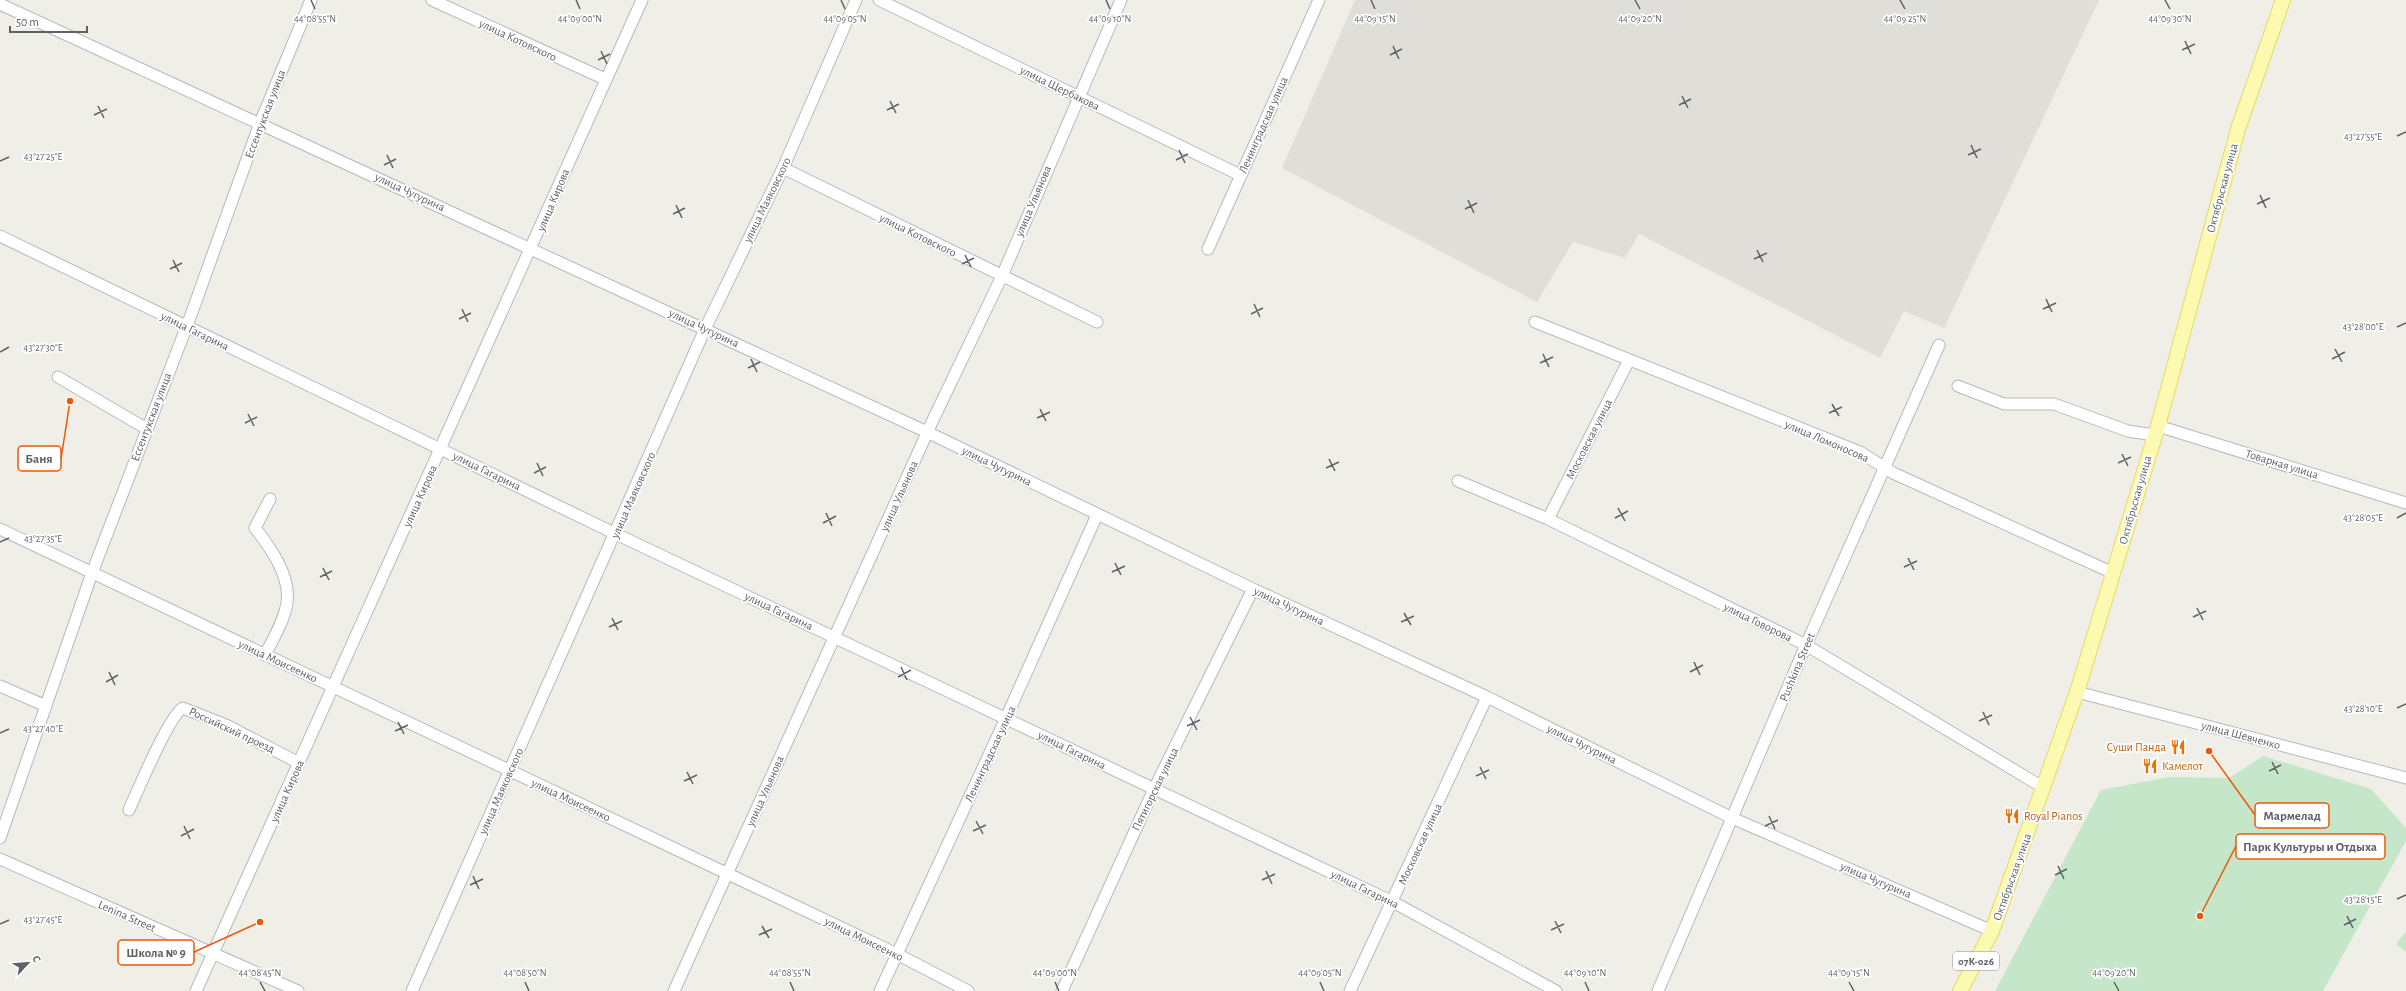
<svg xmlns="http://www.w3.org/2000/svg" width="2406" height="991" font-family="'Alegreya Sans',sans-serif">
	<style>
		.industrial { fill: #dfded9 }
		.green { fill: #c5e6c9 }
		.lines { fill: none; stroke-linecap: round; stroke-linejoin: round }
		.minor-casing { stroke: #b7b8bd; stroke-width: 13 }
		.major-casing { stroke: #ecd763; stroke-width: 16 }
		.minor { stroke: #fff; stroke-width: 11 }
		.major { stroke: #fcf9b0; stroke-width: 14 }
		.ticks { fill: none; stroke: #5e6166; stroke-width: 1.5 }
		.labels { text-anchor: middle; stroke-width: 3.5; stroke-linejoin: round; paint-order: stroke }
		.shield { fill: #fff; stroke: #8e9094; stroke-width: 1 }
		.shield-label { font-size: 11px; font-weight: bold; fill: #5e6166 }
		.street-label { font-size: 12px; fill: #5e6166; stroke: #fff }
		.food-label { font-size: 12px; fill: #c56008; stroke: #fff; text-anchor: start }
		.ticks-label { font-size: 10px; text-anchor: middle; fill: #5e6166; stroke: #fff; stroke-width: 3.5; stroke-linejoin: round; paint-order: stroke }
		.leader { fill: none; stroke: #e8590c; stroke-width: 1.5 }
		.callout-dot { fill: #e8590c; stroke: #fff; stroke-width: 1.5 }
		.callout { fill: #fff; stroke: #e8590c; stroke-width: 1.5 }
		.callout-label { font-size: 13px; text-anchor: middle; font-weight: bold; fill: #5e6166 }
	</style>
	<rect width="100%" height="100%" fill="#f0efe7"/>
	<path class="industrial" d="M1355,0H2099L1944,328L1904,311L1880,358L1639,234L1625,258L1573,242L1537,302L1282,168Z"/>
	<path class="green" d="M2263,756L2371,789L2406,828V841L2323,991H1995L2101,790L2169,777L2229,778Z
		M2406,931V952L2396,944Z"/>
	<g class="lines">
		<defs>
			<path id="minor" d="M432,0L605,79
				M879,0L1240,175
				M0,4L927,432L1253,589L1487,697L1732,818L1992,931
				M783,168L1097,322
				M0,236L616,534L1393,902L1556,991
				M1208,249L1319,0
				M1535,322L1860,452L1893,473L2113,573
				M58,377L147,429
				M1958,386L2004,404H2054L2128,431L2154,435
				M2158,426L2406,503
				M1458,481L1548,519L1806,645L2044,788
				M1548,519L1629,360
				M0,529L897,954L968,991
				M265,655C273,639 284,621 287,603C291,576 270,547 255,528L270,499
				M0,686L46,706
				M2077,692L2406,778
				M129,810C137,792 170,714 183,708L226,725L299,763
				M0,838L92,573L191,315L260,123L311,0
				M0,859L298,991
				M196,991L642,0
				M412,991L705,329L783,168L856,0
				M674,991L932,422L1002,276L1121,0
				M880,991L1006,718L1097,515
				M1062,991L1154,789L1253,589
				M1350,991L1487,697
				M1658,991L1806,645L1939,345"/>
			<path id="major" d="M1960,991L1992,931L2077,692L2158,426L2238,129L2283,0"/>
		</defs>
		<use href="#minor" class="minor-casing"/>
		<use href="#major" class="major-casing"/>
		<use href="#minor" class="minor"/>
		<use href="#major" class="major"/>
	</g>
	<path class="ticks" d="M311,0L315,9M576,0L580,9M841,0L845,9M1106,0L1110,9M1371,0L1375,9M1635,0L1640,9M1900,0L1905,9M2165,0L2170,9M2185,41L2191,54M1393,46L1399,59M2182,50L2195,44M601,51L607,64M1390,55L1402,49M598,60L610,54M1682,96L1688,108M890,101L896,113M1679,105L1691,99M98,106L104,118M887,110L899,104M94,115L107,109M2397,136L2406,132M1971,145L1977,158M1179,150L1185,163M387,155L393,168M1968,155L1981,149M1176,160L1188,154M0,161L9,157M384,165L396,159M2260,195L2266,208M1468,200L1474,213M2257,204L2270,198M676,205L682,218M1465,209L1477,203M673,214L685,208M1757,250L1763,262M965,255L971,267M1754,259L1767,253M173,260L179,272M962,264L974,258M170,269L182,263M2046,299L2052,312M1254,304L1260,317M462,309L468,322M2043,309L2056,303M1251,314L1263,308M459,319L471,313M2397,327L2406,323M2335,349L2342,362M0,352L9,347M1543,354L1549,367M751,359L757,372M2332,359L2345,352M1540,363L1553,357M748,368L760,362M1832,404L1839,416M1040,409L1046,421M1829,413L1842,407M248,414L254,426M1037,418L1050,412M245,423L257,417M2122,454L2128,466M1329,459L1335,471M537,463L543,476M2118,463L2131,457M1326,468L1339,462M534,473L546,467M1618,508L1625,521M826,513L832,526M1615,518L1628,511M2397,518L2406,513M823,523L836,516M0,542L9,538M1908,558L1914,570M1115,563L1121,575M1904,567L1917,561M323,568L329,580M1112,572L1125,566M320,577L332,571M2197,608L2203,620M1404,613L1411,625M2193,617L2206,611M612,618L618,630M1401,622L1414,616M609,627L622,621M1694,662L1700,675M901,667L907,680M109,672L115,685M1690,672L1703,665M898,677L911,670M106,682L118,675M2397,708L2406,704M1983,712L1989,725M1190,717L1197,730M1979,721L1992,715M398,722L404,734M1187,726L1200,720M395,731L408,725M0,733L9,729M2272,762L2278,774M1480,767L1486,779M2269,771L2281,765M687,772L693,784M1476,776L1489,770M684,781L697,775M1769,816L1775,829M976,821L983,834M184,826L190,839M1765,826L1778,820M973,831L986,825M181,836L194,829M2058,866L2064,879M1266,871L1272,884M2055,875L2067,869M473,876L479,889M1262,880L1275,874M470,885L483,879M2397,899L2406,895M2347,916L2353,928M1555,921L1561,933M0,924L9,920M2344,925L2356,919M762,926L769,938M1551,930L1564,924M759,935L772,929M260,982L265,991M525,982L529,991M790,982L794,991M1055,982L1059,991M1320,982L1324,991M1585,982L1589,991M1849,982L1854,991M2114,982L2119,991"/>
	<defs>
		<symbol id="restaurant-bare" viewBox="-9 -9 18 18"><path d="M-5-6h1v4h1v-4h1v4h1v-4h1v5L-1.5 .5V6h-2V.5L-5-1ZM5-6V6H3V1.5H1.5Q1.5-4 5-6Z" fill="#e8710a" stroke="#fff" stroke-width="2.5" paint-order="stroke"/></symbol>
	</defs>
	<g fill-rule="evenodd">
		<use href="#restaurant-bare" x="2167" y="736" width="22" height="22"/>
		<use href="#restaurant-bare" x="2139" y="755" width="22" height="22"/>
		<use href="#restaurant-bare" x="2001" y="805" width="22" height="22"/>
	</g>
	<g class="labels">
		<rect class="shield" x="1953" y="952" width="46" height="18" rx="3"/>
		<g class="shield-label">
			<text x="1976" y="965">07К-026</text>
		</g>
		<g class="street-label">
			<text transform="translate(518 40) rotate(25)" y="4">улица Котовского</text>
			<text transform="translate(1060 88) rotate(26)" y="4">улица Щербакова</text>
			<text transform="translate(265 114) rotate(-69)" y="4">Ессентукская улица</text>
			<text transform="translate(1263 125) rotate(-66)" y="4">Ленинградская улица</text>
			<text transform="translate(2222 188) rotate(-75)" y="4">Октябрьская улица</text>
			<text transform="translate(410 192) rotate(25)" y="4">улица Чугурина</text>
			<text transform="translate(553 200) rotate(-67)" y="4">улица Кирова</text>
			<text transform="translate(767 200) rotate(-64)" y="4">улица Маяковского</text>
			<text transform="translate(1033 201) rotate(-67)" y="4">улица Ульянова</text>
			<text transform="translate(918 235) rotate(26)" y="4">улица Котовского</text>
			<text transform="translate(704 328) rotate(25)" y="4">улица Чугурина</text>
			<text transform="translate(195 331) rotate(26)" y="4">улица Гагарина</text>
			<text transform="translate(151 417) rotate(-69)" y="4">Ессентукская улица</text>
			<text transform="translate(1589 439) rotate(-63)" y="4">Московская улица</text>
			<text transform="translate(1827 441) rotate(23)" y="4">улица Ломоносова</text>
			<text transform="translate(2282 464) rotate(17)" y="4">Товарная улица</text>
			<text transform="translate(997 466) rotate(26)" y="4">улица Чугурина</text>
			<text transform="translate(487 471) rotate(26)" y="4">улица Гагарина</text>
			<text transform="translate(633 495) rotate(-66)" y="4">улица Маяковского</text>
			<text transform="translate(420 496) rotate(-66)" y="4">улица Кирова</text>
			<text transform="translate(899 496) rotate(-66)" y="4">улица Ульянова</text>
			<text transform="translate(2135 500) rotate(-74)" y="4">Октябрьская улица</text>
			<text transform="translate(1289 606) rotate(25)" y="4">улица Чугурина</text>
			<text transform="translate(779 611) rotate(25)" y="4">улица Гагарина</text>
			<text transform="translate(1758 622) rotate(26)" y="4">улица Говорова</text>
			<text transform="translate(278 661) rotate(25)" y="4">улица Моисеенко</text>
			<text transform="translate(1797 667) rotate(-67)" y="4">Pushkina Street</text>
			<text transform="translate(232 730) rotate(25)" y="4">Российский проезд</text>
			<text transform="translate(2241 735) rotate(15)" y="4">улица Шевченко</text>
			<text transform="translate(1582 744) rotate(26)" y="4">улица Чугурина</text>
			<text transform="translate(1072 750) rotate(26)" y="4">улица Гагарина</text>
			<text transform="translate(990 754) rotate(-65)" y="4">Ленинградская улица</text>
			<text transform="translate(1155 789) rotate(-64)" y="4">Пятигорская улица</text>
			<text transform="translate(287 791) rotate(-66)" y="4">улица Кирова</text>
			<text transform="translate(501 791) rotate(-66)" y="4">улица Маяковского</text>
			<text transform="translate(765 791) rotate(-66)" y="4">улица Ульянова</text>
			<text transform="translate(571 800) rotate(25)" y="4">улица Моисеенко</text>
			<text transform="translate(1420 844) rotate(-65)" y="4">Московская улица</text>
			<text transform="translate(2012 877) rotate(-70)" y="4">Октябрьская улица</text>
			<text transform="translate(1876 880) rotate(23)" y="4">улица Чугурина</text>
			<text transform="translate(1365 889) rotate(26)" y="4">улица Гагарина</text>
			<text transform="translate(127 916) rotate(24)" y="4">Lenina Street</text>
			<text transform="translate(864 939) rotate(26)" y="4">улица Моисеенко</text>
		</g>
		<g class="food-label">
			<text x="2166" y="751" text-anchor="end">Суши Панда</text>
			<text x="2162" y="770">Камелот</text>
			<text x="2024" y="820">Royal Pianos</text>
		</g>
	</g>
	<g class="ticks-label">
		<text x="315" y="22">44°08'55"N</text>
		<text x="580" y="22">44°09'00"N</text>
		<text x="845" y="22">44°09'05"N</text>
		<text x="1110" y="22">44°09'10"N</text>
		<text x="1375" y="22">44°09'15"N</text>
		<text x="1640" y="22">44°09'20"N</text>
		<text x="1905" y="22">44°09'25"N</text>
		<text x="2170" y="22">44°09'30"N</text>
		<text x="2363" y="140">43°27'55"E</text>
		<text x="43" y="160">43°27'25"E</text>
		<text x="2363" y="330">43°28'00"E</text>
		<text x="43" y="351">43°27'30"E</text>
		<text x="2363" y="521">43°28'05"E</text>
		<text x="43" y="542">43°27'35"E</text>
		<text x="2363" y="712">43°28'10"E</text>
		<text x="43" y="732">43°27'40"E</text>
		<text x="2363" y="903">43°28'15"E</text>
		<text x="43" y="923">43°27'45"E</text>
		<text x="260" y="976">44°08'45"N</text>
		<text x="525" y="976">44°08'50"N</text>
		<text x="790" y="976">44°08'55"N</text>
		<text x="1055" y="976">44°09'00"N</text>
		<text x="1320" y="976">44°09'05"N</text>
		<text x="1585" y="976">44°09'10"N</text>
		<text x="1849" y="976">44°09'15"N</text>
		<text x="2114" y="976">44°09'20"N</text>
	</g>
	<path class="leader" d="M70 401L61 459M2209 751L2255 815M2200 916L2236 846M260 922L194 952"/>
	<g class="callout-dot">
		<circle cx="70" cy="401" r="4"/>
		<circle cx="2209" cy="751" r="4"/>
		<circle cx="2200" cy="916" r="4"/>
		<circle cx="260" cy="922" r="4"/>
	</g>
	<g class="callout">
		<rect x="18" y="446" width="43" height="25" rx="4"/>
		<rect x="2255" y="803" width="74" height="25" rx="4"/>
		<rect x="2236" y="834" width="149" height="25" rx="4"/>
		<rect x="118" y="940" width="76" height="25" rx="4"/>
	</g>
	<g class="callout-label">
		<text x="39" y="463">Баня</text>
		<text x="2292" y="820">Мармелад</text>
		<text x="2310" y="851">Парк Культуры и Отдыха</text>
		<text x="156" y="957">Школа № 9</text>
	</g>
	<g transform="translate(28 963) rotate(64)" stroke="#ffffff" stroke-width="3" paint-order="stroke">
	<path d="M0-3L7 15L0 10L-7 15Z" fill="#5e6166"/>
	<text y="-6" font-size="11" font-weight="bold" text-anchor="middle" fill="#5e6166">С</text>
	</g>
	<path d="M10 26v6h77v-6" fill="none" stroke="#5e6166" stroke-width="2"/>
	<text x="16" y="26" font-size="12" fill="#5e6166" stroke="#ffffff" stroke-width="3" paint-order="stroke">50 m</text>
</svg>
